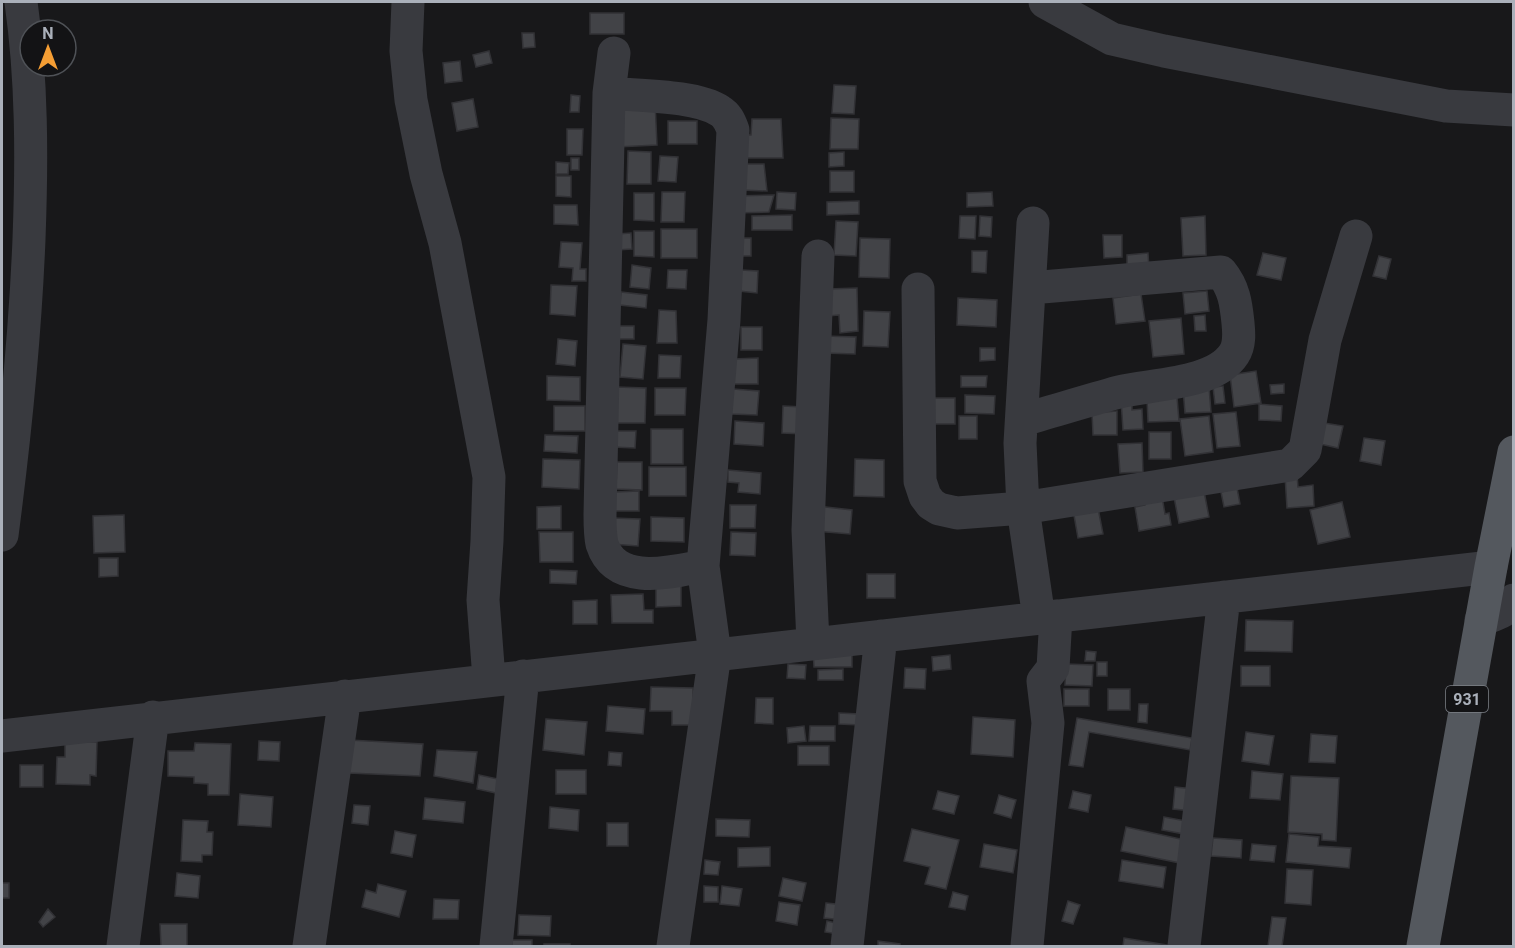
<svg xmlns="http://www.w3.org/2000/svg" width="1515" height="948" font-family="Roboto,sans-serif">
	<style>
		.building { fill: #424347; stroke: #323236; stroke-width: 1.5 }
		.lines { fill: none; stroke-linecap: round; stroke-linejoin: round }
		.minor { stroke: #393a3f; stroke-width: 33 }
		.major { stroke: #54585e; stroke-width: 33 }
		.labels { text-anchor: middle; stroke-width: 6; stroke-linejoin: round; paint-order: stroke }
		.shield { fill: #131315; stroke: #7d8188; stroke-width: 1.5 }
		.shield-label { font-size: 16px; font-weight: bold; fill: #aab0ba }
	</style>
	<rect width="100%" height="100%" fill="#18181a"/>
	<path class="building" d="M590,13H624V34H590Z
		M522,33H534L535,47L523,48Z
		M489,51L492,63L476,67L473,55Z
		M460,61L462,81L445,83L443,63Z
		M834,85L856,86L854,114L832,113Z
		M571,95L580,96L579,112H570Z
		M473,99L478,127L457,131L452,103Z
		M655,101L657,145L617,147L618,103Z
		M831,118L859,119L858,149H830Z
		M752,119H781L783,158H745V135H751Z
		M668,121H697V144H668Z
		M567,129H583L582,155H567Z
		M628,151L651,152V184H627Z
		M844,152V166L829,167V153Z
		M660,156L678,157L676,182L658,181Z
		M571,158H579V170H571Z
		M556,162L569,163L568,174H556Z
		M740,164H764L767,191L742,190Z
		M830,171H854V192H830Z
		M556,176H571V197L556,196Z
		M662,192H685L684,222H661Z
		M777,192L796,193L795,210L776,209Z
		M992,192L993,206L967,207V193Z
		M634,193H654V221L634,220Z
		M774,195L769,212L735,213V196Z
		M859,201V214L827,215V202Z
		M554,205H577L578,225L554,224Z
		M792,215V230H752V216Z
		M960,216H976L975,239L959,238Z
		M980,216L992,217L991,237L979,236Z
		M1205,216L1206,255L1183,256L1181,218Z
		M836,221L858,222L856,256L834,255Z
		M661,229H697V258H661Z
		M634,231H654V257L634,256Z
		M631,233L632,249L617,250V234Z
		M1103,235H1122V257L1104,258Z
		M735,238H751V256H734Z
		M860,238L890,239L889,278L859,277Z
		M561,242L582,243L580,269H586V281H572L573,268L559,267Z
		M972,251H987L986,273L972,272Z
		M1148,253L1149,269L1127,270V255Z
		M1263,253L1286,258L1281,280L1257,275Z
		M1379,256L1391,259L1386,279L1373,276Z
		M632,265L651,268L649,289L630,287Z
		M668,270H687L686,289L667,288Z
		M741,270L758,271L757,293L739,291Z
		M551,285L577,286L575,316L550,314Z
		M857,288L858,331L840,333L839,315L828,316V289Z
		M1207,291L1209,311L1185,314L1183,293Z
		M621,292L647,295L646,308L620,305Z
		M1141,294L1145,321L1116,324L1113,298Z
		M958,298L997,300L996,327L957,325Z
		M659,310L676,311L677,343H657Z
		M864,311L890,312L888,347L863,346Z
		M1205,315L1206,331H1195L1194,316Z
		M1181,318L1184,354L1153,357L1149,321Z
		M617,326H634V339H617Z
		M741,327H762V350H741Z
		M825,336L856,337L855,354L824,353Z
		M558,339L577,341L575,366L556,364Z
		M623,344L646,346L643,379L620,377Z
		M980,348H995V360L980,361Z
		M659,355L681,356L680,378H658Z
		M758,358V384H733V359Z
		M1256,371L1261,403L1234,407L1230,375Z
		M547,376L580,377V401L547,400Z
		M961,376H987L986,387H961Z
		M1284,384V393L1271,394L1270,385Z
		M1223,386L1225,403L1215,404L1213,387Z
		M617,387L646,388L645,423H616Z
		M1209,387L1211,412L1185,413L1183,389Z
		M655,388H686L685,415H655Z
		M733,389L759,391L757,415L731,414Z
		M965,395L995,396L994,414L965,413Z
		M1177,397L1179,421L1148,422L1147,399Z
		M928,398H955V424H928Z
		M1132,399V410L1142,409L1143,429L1123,430L1121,400Z
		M1259,404L1282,406L1281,421L1259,420Z
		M554,406H585V431H554Z
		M783,406L804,407V434L782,433Z
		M1117,411V435H1093L1092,413Z
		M1236,412L1240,446L1217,448L1213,414Z
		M959,416H977V439H959Z
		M1209,416L1213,452L1185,456L1180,419Z
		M735,421L764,423L763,446L734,444Z
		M1324,423L1343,426L1338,448L1320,444Z
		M651,429H683V464H651Z
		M613,431H636L635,448L612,447Z
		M1149,432H1171V459H1149Z
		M545,435L578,436L577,453L544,451Z
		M1364,438L1385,441L1381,465L1360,461Z
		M1142,443L1143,472L1120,473L1118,444Z
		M543,459L580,460L579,489L542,487Z
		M855,459L884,460V497L854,496Z
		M617,462H642V490L616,489Z
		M649,467H686V496H649Z
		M728,470L761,473L760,494L738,492L739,483L728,482Z
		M1297,475L1298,487L1313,485L1314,506L1287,508L1285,476Z
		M1203,486L1209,517L1179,523L1173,492Z
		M1237,488L1240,504L1224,507L1221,492Z
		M639,491V511H615V492Z
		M1161,491L1165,514L1169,513L1171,525L1139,531L1135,507L1145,505L1143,495Z
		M1342,502L1350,537L1318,544L1310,510Z
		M1072,504L1098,508L1103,534L1078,538Z
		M730,505H756L755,528H730Z
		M561,506V529H537V507Z
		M817,506L852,510L850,534L815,531Z
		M124,515L125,552L94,553L93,516Z
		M651,517L684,518V542L651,541Z
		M613,518L640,519L638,546L612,544Z
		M539,532H573V562H540Z
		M731,532L756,533L755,556L730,555Z
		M99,558H118V576L99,577Z
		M550,570L577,571L576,584L550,583Z
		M867,574H895V598H867Z
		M681,578V606L656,607V579Z
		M643,594L644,610H653V623H612L611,595Z
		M597,600V624H573V601Z
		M1246,620L1293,621L1292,652L1245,651Z
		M852,648V667H814L813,649Z
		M1086,651L1096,652L1095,661H1085Z
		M950,655L951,669L933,671L932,657Z
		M1097,662H1107V676H1097Z
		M788,664L806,665L805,679L787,678Z
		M1066,664L1093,665L1092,686L1065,685Z
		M1241,666H1270V686H1241Z
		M905,668L926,669L925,689L904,688Z
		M843,669V680H818V670Z
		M651,687L693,688V725H672V711H650Z
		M1064,689H1089V706H1064Z
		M1108,689H1130V710H1108Z
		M756,698H773V724L755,723Z
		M1139,704H1148L1147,723L1138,722Z
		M608,706L645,709L643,734L606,731Z
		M839,713L860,714V725L839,724Z
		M973,717L1015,720L1013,757L971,754Z
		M1077,718L1192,738L1190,750L1089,732L1083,767L1069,765Z
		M546,719L587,722L584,755L543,750Z
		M804,726L806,741L788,743L787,728Z
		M810,726H835V741H809Z
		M1246,732L1274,736L1269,765L1242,761Z
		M1311,734L1337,736L1335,763L1309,762Z
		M349,740L423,744L420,776L348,773Z
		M65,741L97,742L96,776L90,775V785L56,784L57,757H65Z
		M259,741L280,742L279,761L258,760Z
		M195,743L231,744L229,795H208V784L194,783V777L168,776V751H194Z
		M798,746H829V765H798Z
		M437,750L477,752L473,783L434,776Z
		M609,752L622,753L621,766L608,765Z
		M20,765H43V787H20Z
		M556,770H586V794H556Z
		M1252,771L1283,774L1280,800L1250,798Z
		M479,775L498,779L496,793L477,789Z
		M1291,776L1339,778L1336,841L1322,840V834L1288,832Z
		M1175,787L1195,789L1192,811L1173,809Z
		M938,791L959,796L954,814L933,809Z
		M1073,791L1091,795L1088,812L1069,808Z
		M240,794L273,797L271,827L238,825Z
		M999,795L1016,800L1011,818L994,813Z
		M425,798L465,802L463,823L423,819Z
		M354,805L370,806L368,825L352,823Z
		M550,807L579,810L578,831L549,828Z
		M1164,817L1186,821L1184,834L1162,830Z
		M716,819L750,820L749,837L716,836Z
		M183,820L208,821L207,832H213L212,855H202V862L181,861Z
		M607,823H628V846H607Z
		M1126,827L1185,840L1180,863L1121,851Z
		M912,829L959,840L946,889L925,884L930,867L904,861Z
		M395,831L416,835L412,857L391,853Z
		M1289,834L1319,837L1318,846L1351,848L1349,868L1286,862Z
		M1213,838L1242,840L1241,858L1211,856Z
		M984,844L1017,850L1013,873L980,867Z
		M1252,844L1276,846L1274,862L1250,860Z
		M770,847V866L738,867V848Z
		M705,860L720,862L718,875L704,874Z
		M1122,860L1166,867L1163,888L1119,881Z
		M1287,869L1313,870L1311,905L1285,903Z
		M177,873L200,876L198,898L175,896Z
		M783,878L806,883L802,901L779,896Z
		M2,883H9V898H2Z
		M378,884L406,891L399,917L362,907L366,890L376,893Z
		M704,886L718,887V902H704Z
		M722,886L742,889L739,906L720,904Z
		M953,892L968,896L965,910L949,907Z
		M434,899L459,900L458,919H433Z
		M1068,901L1080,905L1073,924L1062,921Z
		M779,902L800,905L797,925L776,921Z
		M826,903L845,905L843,920L824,918Z
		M48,909L55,917L43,927L39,922Z
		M519,915L551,916L550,936L518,935Z
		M1272,917L1286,918L1282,946H1268Z
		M827,921L846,925L844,935L825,932Z
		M160,924H187V946H161Z
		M1124,938L1173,946H1123Z
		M512,940H532V946H512Z
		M878,941L900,944V946H878Z
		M544,944H570V946H544Z"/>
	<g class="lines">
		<path class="minor" d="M408,2L406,51L411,100L426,174L445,243L489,477L487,541L483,600L489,679
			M1045,2L1112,39L1164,51L1446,106L1514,110
			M614,53L609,93L600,515C600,524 600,535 602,544C616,587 671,572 703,566
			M609,93C638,96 696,95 720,111C727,115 730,122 733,130L724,320L703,566L715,654L673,946
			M1033,223L1020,443L1023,508L1039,618
			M918,289L920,481L925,496L931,504L939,509L957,513L1023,508L1290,465L1305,450L1325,340L1356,236
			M1022,420C1054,411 1086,401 1119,392C1151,384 1214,385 1234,354C1240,345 1239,333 1238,323C1236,303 1234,288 1221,272L1030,288
			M2,535C15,436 25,338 29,239C32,159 32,80 21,2
			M1481,620C1493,615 1507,612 1514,600
			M813,643L808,530L818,256
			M2,736L1491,567
			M123,946L153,717
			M309,946L345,696
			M496,946L523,676
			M847,946L881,636
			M1027,946L1048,723L1043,681L1053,668L1056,616
			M1184,946L1224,597"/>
		<path class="major" d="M1423,946L1491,567L1514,452"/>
	</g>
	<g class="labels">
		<rect class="shield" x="1446" y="686" width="42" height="26" rx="4.5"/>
		<g class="shield-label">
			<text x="1467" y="705">931</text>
		</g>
	</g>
	<rect width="1515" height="948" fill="none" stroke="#aab0ba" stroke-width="6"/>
	<g transform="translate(48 48)"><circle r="28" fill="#131315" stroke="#4f5257" stroke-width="1.5"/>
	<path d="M0-4.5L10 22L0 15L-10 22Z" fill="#f59e34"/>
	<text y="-9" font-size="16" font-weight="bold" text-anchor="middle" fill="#aab0ba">N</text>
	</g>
</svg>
